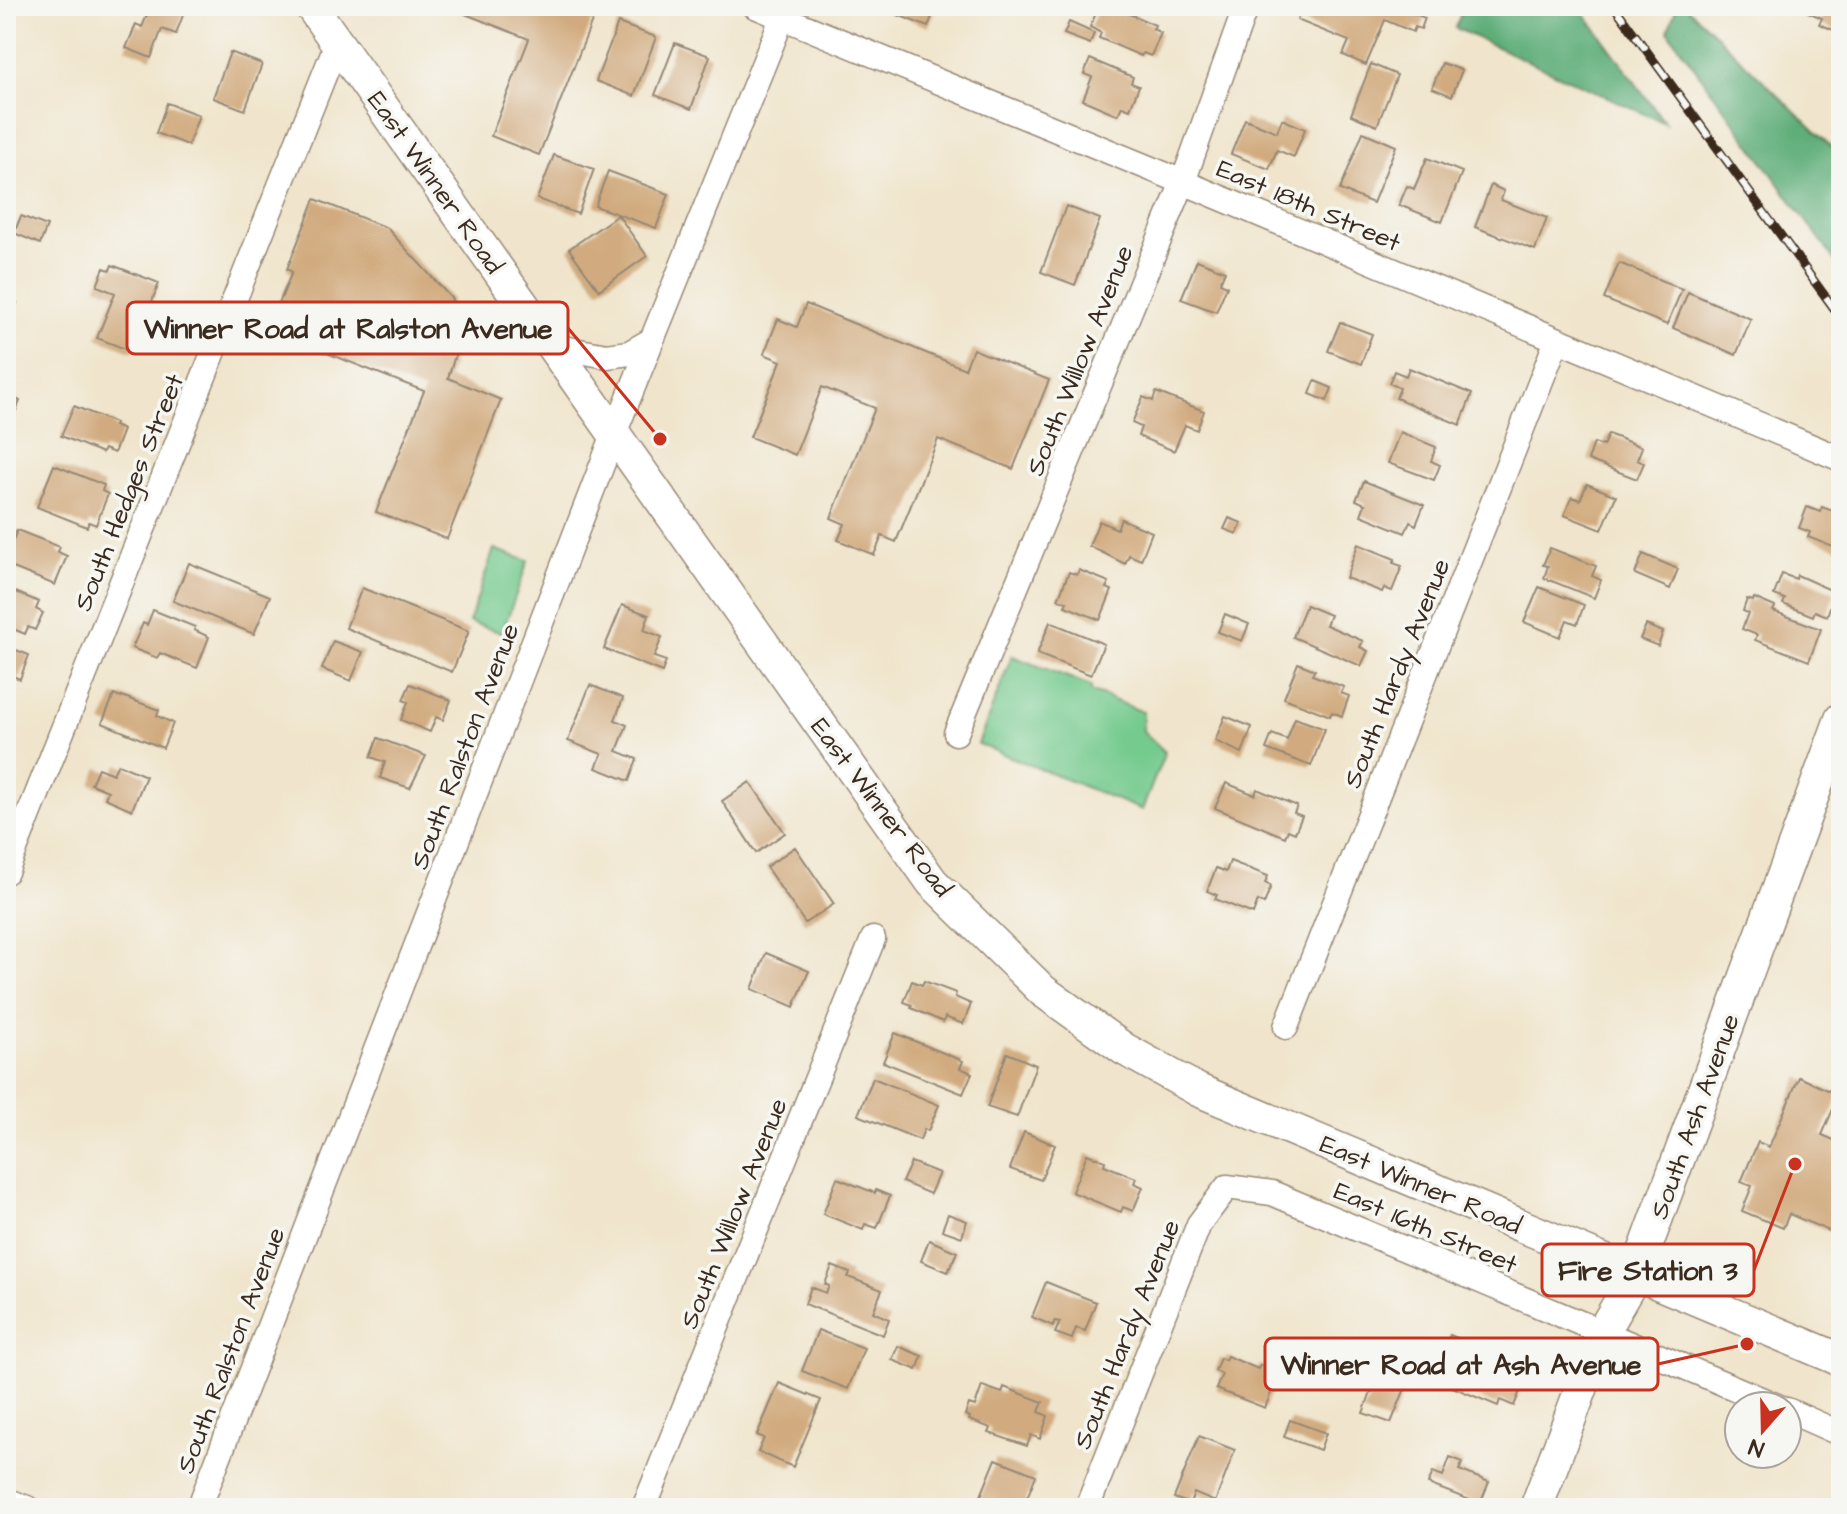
<svg xmlns="http://www.w3.org/2000/svg" width="1847" height="1514" font-family="'Architects Daughter',sans-serif">
	<style>
		.green { fill: #74ca8e; stroke: #587a56; stroke-width: 2 }
		.forest { fill: #5fae79; stroke: #4d6c4c; stroke-width: 2 }
		.building { fill: #d1ab7f }
		.lines { fill: none; stroke-linecap: round; stroke-linejoin: round }
		.minor-casing { stroke: #968875; stroke-width: 27 }
		.tertiary-casing { stroke: #968875; stroke-width: 35 }
		.minor { stroke: #fff; stroke-width: 24 }
		.tertiary { stroke: #fff; stroke-width: 32 }
		.rail-casing { stroke: #3b2a1e; stroke-width: 9 }
		.rail { stroke: #f6f6f2; stroke-width: 6; stroke-dasharray: 18; stroke-linecap: butt }
		.labels { text-anchor: middle; stroke-width: 7; stroke-linejoin: round; paint-order: stroke }
		.street-label { font-size: 26px; fill: #3b2a1e; stroke: #f6f6f2 }
		.leader { fill: none; stroke: #c8321e; stroke-width: 3 }
		.callout-dot { fill: #c8321e; stroke: #f6f6f2; stroke-width: 3 }
		.callout { fill: #f6f6f2; stroke: #c8321e; stroke-width: 3 }
		.callout-label { font-size: 28px; text-anchor: middle; font-weight: bold; fill: #3b2a1e }
	</style>
	<rect width="100%" height="100%" fill="#f6f6f2"/>
	<filter id="ink" filterUnits="userSpaceOnUse"><feTurbulence type="fractalNoise" baseFrequency=".0125" numOctaves="2"/><feDisplacementMap in="SourceGraphic" scale="16" xChannelSelector="R" yChannelSelector="G"/><feConvolveMatrix kernelMatrix="1 2 1 2 8 2 1 2 1" color-interpolation-filters="sRGB"/></filter>
	<filter id="wash" filterUnits="userSpaceOnUse"><feTurbulence type="fractalNoise" baseFrequency=".006" numOctaves="4" result="noise"/><feDisplacementMap in="SourceGraphic" scale="32" xChannelSelector="R" yChannelSelector="G"/><feGaussianBlur stdDeviation="1.8" result="paint"/><feColorMatrix in="noise" values="0 0 0 0 0 0 0 0 0 0 0 0 0 0 0 0 0 1.4 0 .05"/><feComposite in="paint" operator="in"/></filter>
	<g filter="url(#wash)">
		<rect width="100%" height="100%" fill="#f0e5cc"/>
		<path class="green" d="M494,549L528,561L502,633L469,622Z
			M1012,656L1091,686V691L1143,712V731L1165,752L1142,810L978,744Z"/>
		<path class="forest" d="M1464,6H1579L1665,123L1455,28Z
			M1677,6H1686L1841,156V269L1668,31Z"/>
		<g id="blocks">
			<path class="building" d="M151,6L186,7L176,34L162,29L151,58L126,48L136,24L142,27Z
				M445,6H584L596,11L539,155L491,136L529,39Z
				M875,6H936L928,27Z
				M1099,6L1110,10L1111,6L1155,25L1153,29L1161,33L1151,56L1143,53L1141,56L1099,38L1101,33L1090,27Z
				M1296,6H1395L1425,18L1421,29L1415,27L1413,32L1385,20L1366,65L1343,55L1349,41L1297,20L1302,9Z
				M1811,6H1841V24L1838,32L1819,24L1822,18L1808,12Z
				M1069,22L1094,33L1090,44L1064,34Z
				M618,23L656,37L634,96L596,81Z
				M675,43L710,56L691,109L655,95Z
				M230,52L262,64L245,110L213,98Z
				M1090,59L1133,77L1131,83L1139,86L1130,109L1122,106L1118,115L1083,100L1092,77L1084,74Z
				M1442,63L1462,70L1452,96L1432,88Z
				M1371,64L1397,75L1377,126L1351,115Z
				M167,103L199,115L188,145L156,133Z
				M1245,119L1277,132L1282,119L1305,129L1294,157L1277,150L1269,169L1231,154Z
				M1363,132L1396,146L1373,203L1340,190Z
				M554,155L594,169L578,214L537,199Z
				M1427,158L1462,172L1442,222L1399,205L1407,186L1414,189Z
				M608,171L669,194L656,228L595,206Z
				M1491,185L1504,191L1501,200L1547,218L1535,250L1475,227Z
				M315,199L387,228L452,299L447,320L463,330L448,378L501,400L447,539L376,512L424,391L268,330L292,272L287,269Z
				M1066,206L1100,219L1075,285L1041,272Z
				M618,215L647,256L599,290L569,249Z
				M21,216L47,226L40,244L14,233Z
				M1197,260L1225,271L1220,283L1227,286L1216,312L1181,299Z
				M1619,263L1682,289L1667,325L1604,299Z
				M112,265L159,283L133,352L97,338L115,293L97,286L104,268L110,270Z
				M1688,292L1751,319L1736,355L1673,328Z
				M6,298L17,303L6,329Z
				M806,304L965,369L973,349L1049,380L1013,469L938,439L896,542L882,536L874,555L838,540L845,524L831,518L875,408L822,387L795,455L750,437L781,361L764,354L778,319L797,327Z
				M1340,322L1372,334L1361,364L1328,351Z
				M1409,368L1472,394L1460,425L1396,398L1400,388L1389,383L1394,371L1406,376Z
				M1315,381L1332,388L1327,401L1310,394Z
				M1156,392L1204,411L1197,430L1185,425L1174,451L1138,436L1141,427L1132,423L1143,397L1153,401Z
				M6,395L20,401L8,429L6,428Z
				M74,406L115,423L114,426L123,430L114,453L104,449L102,453L61,436Z
				M1400,432L1436,447L1431,461L1440,465L1434,480L1388,463Z
				M1608,434L1642,447L1637,460L1644,463L1637,479L1588,460L1594,443L1603,446Z
				M54,465L104,485L102,491L108,494L96,525L89,522L87,527L37,507Z
				M1364,481L1424,505L1416,525L1410,522L1405,533L1361,515L1365,504L1356,500Z
				M1587,484L1616,496L1602,530L1564,515L1572,497L1580,500Z
				M1807,507L1820,512L1822,507L1841,514V544L1838,549L1808,537L1810,532L1799,528Z
				M1229,518L1242,523L1237,534L1224,529Z
				M1121,519L1152,532L1141,560L1129,555L1125,564L1089,546L1099,521L1117,529Z
				M17,530L60,547L58,552L67,556L55,585L6,565V557Z
				M1358,544L1395,559L1393,563L1402,566L1392,591L1384,588L1382,592L1346,578Z
				M1550,548L1596,566L1592,576L1601,580L1594,598L1544,578L1548,566L1543,565Z
				M1643,554L1678,569L1670,589L1635,574Z
				M189,563L270,596L254,634L173,601Z
				M1079,570L1109,582L1106,588L1112,590L1100,620L1065,606L1067,602L1058,599L1069,572L1077,575Z
				M1782,574L1796,579L1797,575L1835,592L1827,616L1815,611L1813,616L1783,604L1785,599L1774,595Z
				M1539,587L1584,605L1577,624L1567,620L1560,637L1524,622Z
				M6,588L39,602L36,609L43,613L35,630L28,627L25,634L6,626Z
				M362,588L469,631L452,672L346,628Z
				M1754,598L1775,607L1773,611L1821,629L1809,661L1755,640L1757,635L1742,629L1748,613L1743,611L1747,599L1753,601Z
				M622,605L649,615L644,630L662,637L654,657L666,661L662,672L604,649Z
				M1306,605L1330,615L1326,625L1363,641L1360,647L1368,651L1361,666L1293,637Z
				M153,610L195,627L194,630L209,637L197,668L160,653L157,658L132,648L143,623L147,625Z
				M1225,614L1249,624L1242,641L1218,632Z
				M1050,622L1104,644L1091,675L1037,654Z
				M1646,625L1663,632L1658,646L1640,639Z
				M333,641L363,652L351,681L322,669Z
				M6,646L29,655L20,679L10,675L6,684Z
				M1298,663L1315,670L1312,675L1344,687L1341,693L1349,696L1342,716L1332,712L1330,716L1284,698Z
				M410,684L451,700L443,720L436,717L430,732L401,720L408,702L403,700Z
				M590,685L623,698L615,720L627,725L617,751L637,759L629,781L596,768L602,754L568,741Z
				M114,695L121,698L122,696L159,710L157,716L173,723L163,748L102,723Z
				M1225,716L1252,727L1242,753L1215,741Z
				M1295,718L1325,729L1311,766L1266,749L1272,734L1287,740Z
				M378,738L426,756L410,788L380,778L385,762L371,757Z
				M118,764L146,776L132,810L105,798L108,791L91,784L98,768L113,774Z
				M750,782L785,833L756,853L722,801Z
				M1226,783L1255,795L1257,789L1297,806L1294,813L1302,816L1295,833L1288,830L1285,837L1215,808Z
				M795,847L834,904L805,923L766,867Z
				M1230,861L1268,876L1265,883L1271,886L1264,904L1258,901L1253,914L1215,899L1217,895L1207,891L1216,868L1226,872Z
				M766,953L809,971L794,1007L752,989Z
				M912,981L922,985L924,981L956,993L955,997L971,1004L963,1024L945,1017L943,1022L911,1008L912,1005L904,1002Z
				M895,1033L963,1061L960,1068L972,1073L963,1094L883,1062Z
				M1007,1053L1036,1065L1017,1117L987,1107Z
				M1799,1077L1839,1095L1822,1135L1841,1143V1236L1789,1214L1783,1228L1742,1211L1752,1186L1741,1182L1758,1142L1769,1147Z
				M873,1078L939,1105L928,1131L924,1129L920,1140L858,1115Z
				M1024,1132L1055,1145L1041,1180L1010,1169Z
				M1087,1154L1105,1161L1104,1165L1136,1178L1134,1183L1143,1187L1133,1211L1123,1207L1121,1212L1072,1192Z
				M911,1162L939,1173L930,1194L902,1182Z
				M837,1178L875,1193L876,1190L890,1196L877,1228L865,1224L863,1230L823,1214Z
				M948,1214L967,1221L962,1237L942,1230Z
				M929,1240L957,1252L948,1272L921,1261Z
				M832,1266L850,1273L848,1277L882,1290L873,1312L889,1319L883,1335L805,1304L811,1287L826,1293L829,1286L825,1284Z
				M1046,1282L1096,1302L1085,1331L1076,1328L1072,1339L1055,1333L1060,1322L1055,1321L1053,1326L1032,1317Z
				M818,1330L864,1348L848,1389L802,1371Z
				M1450,1335L1474,1345L1471,1352L1527,1374L1514,1406L1500,1400L1498,1406L1428,1377L1438,1353L1442,1354Z
				M898,1346L922,1356L917,1370L892,1360Z
				M1227,1356L1258,1369L1260,1365L1279,1372L1265,1408L1216,1389L1222,1374L1215,1371L1220,1358L1225,1360Z
				M1383,1363L1411,1374L1391,1423L1363,1413Z
				M779,1383L821,1400L793,1467L758,1452L764,1438L757,1435Z
				M982,1386L1002,1393L1004,1387L1043,1402L1039,1412L1048,1416L1040,1439L1031,1435L1027,1446L989,1433L991,1428L969,1420L970,1417L965,1415L969,1404L975,1406Z
				M1290,1420L1326,1433L1320,1450L1284,1437Z
				M1199,1436L1235,1450L1215,1502L1194,1493L1190,1504L1174,1498Z
				M1450,1457L1463,1462L1459,1470L1489,1482L1480,1504L1428,1484L1433,1472L1443,1476Z
				M996,1459L1036,1475L1023,1508H976Z"/>
		</g>
	</g>
	<g filter="url(#ink)">
		<use href="#blocks" fill-opacity="0" stroke="#968875" stroke-width="2"/>
		<g class="lines">
			<defs>
				<path id="minor" d="M755,6L1183,182L1841,459
					M552,346L607,356L629,353L652,340
					M956,733L1183,182L1246,6
					M6,872L337,43
					M1286,1027L1557,340
					M1787,1410L1841,1434
					M6,1500L27,1508
					M199,1508L614,434L787,6
					M644,1508L873,939
					M1087,1508L1199,1224L1227,1187L1272,1193L1777,1406"/>
				<path id="tertiary" d="M311,6L932,882L1043,991L1124,1049L1198,1090L1841,1360
					M1536,1508L1603,1331L1636,1274L1841,719"/>
			</defs>
			<use href="#minor" class="minor-casing"/>
			<use href="#tertiary" class="tertiary-casing"/>
			<use href="#minor" class="minor"/>
			<use href="#tertiary" class="tertiary"/>
			<defs>
				<path id="rail" d="M1614,6L1841,318"/>
			</defs>
			<use href="#rail" class="rail-casing"/>
			<use href="#rail" class="rail"/>
		</g>
	</g>
	<g class="labels">
		<g class="street-label">
			<text transform="translate(436 182) rotate(55)" y="9">East Winner Road</text>
			<text transform="translate(1309 205) rotate(23)" y="9">East 18th Street</text>
			<text transform="translate(1079 360) rotate(-68)" y="9">South Willow Avenue</text>
			<text transform="translate(128 492) rotate(-68)" y="9">South Hedges Street</text>
			<text transform="translate(1396 673) rotate(-68)" y="9">South Hardy Avenue</text>
			<text transform="translate(464 746) rotate(-69)" y="9">South Ralston Avenue</text>
			<text transform="translate(882 807) rotate(53)" y="9">East Winner Road</text>
			<text transform="translate(1694 1116) rotate(-70)" y="9">South Ash Avenue</text>
			<text transform="translate(1421 1184) rotate(23)" y="9">East Winner Road</text>
			<text transform="translate(733 1213) rotate(-68)" y="9">South Willow Avenue</text>
			<text transform="translate(1426 1227) rotate(23)" y="9">East 16th Street</text>
			<text transform="translate(1126 1334) rotate(-68)" y="9">South Hardy Avenue</text>
			<text transform="translate(230 1350) rotate(-69)" y="9">South Ralston Avenue</text>
		</g>
	</g>
	<path class="leader" d="M660 439L568 328M1795 1164L1754 1270M1747 1344L1658 1364"/>
	<g class="callout-dot">
		<circle cx="660" cy="439" r="8"/>
		<circle cx="1795" cy="1164" r="8"/>
		<circle cx="1747" cy="1344" r="8"/>
	</g>
	<g class="callout">
		<rect x="127" y="302" width="441" height="52" rx="8"/>
		<rect x="1542" y="1244" width="212" height="52" rx="8"/>
		<rect x="1265" y="1338" width="393" height="52" rx="8"/>
	</g>
	<g class="callout-label">
		<text x="348" y="338">Winner Road at Ralston Avenue</text>
		<text x="1648" y="1280">Fire Station 3</text>
		<text x="1461" y="1374">Winner Road at Ash Avenue</text>
	</g>
	<rect width="1847" height="1514" fill="none" stroke="#f6f6f2" stroke-width="32"/>
	<g transform="translate(1763 1430) rotate(200)"><circle r="38" fill="#f6f6f2" stroke="#aba49d" stroke-width="2"/>
	<path d="M0-6L14 30L0 20L-14 30Z" fill="#c8321e"/>
	<text y="-12" font-size="22" font-weight="bold" text-anchor="middle" fill="#3b2a1e">N</text>
	</g>
</svg>
